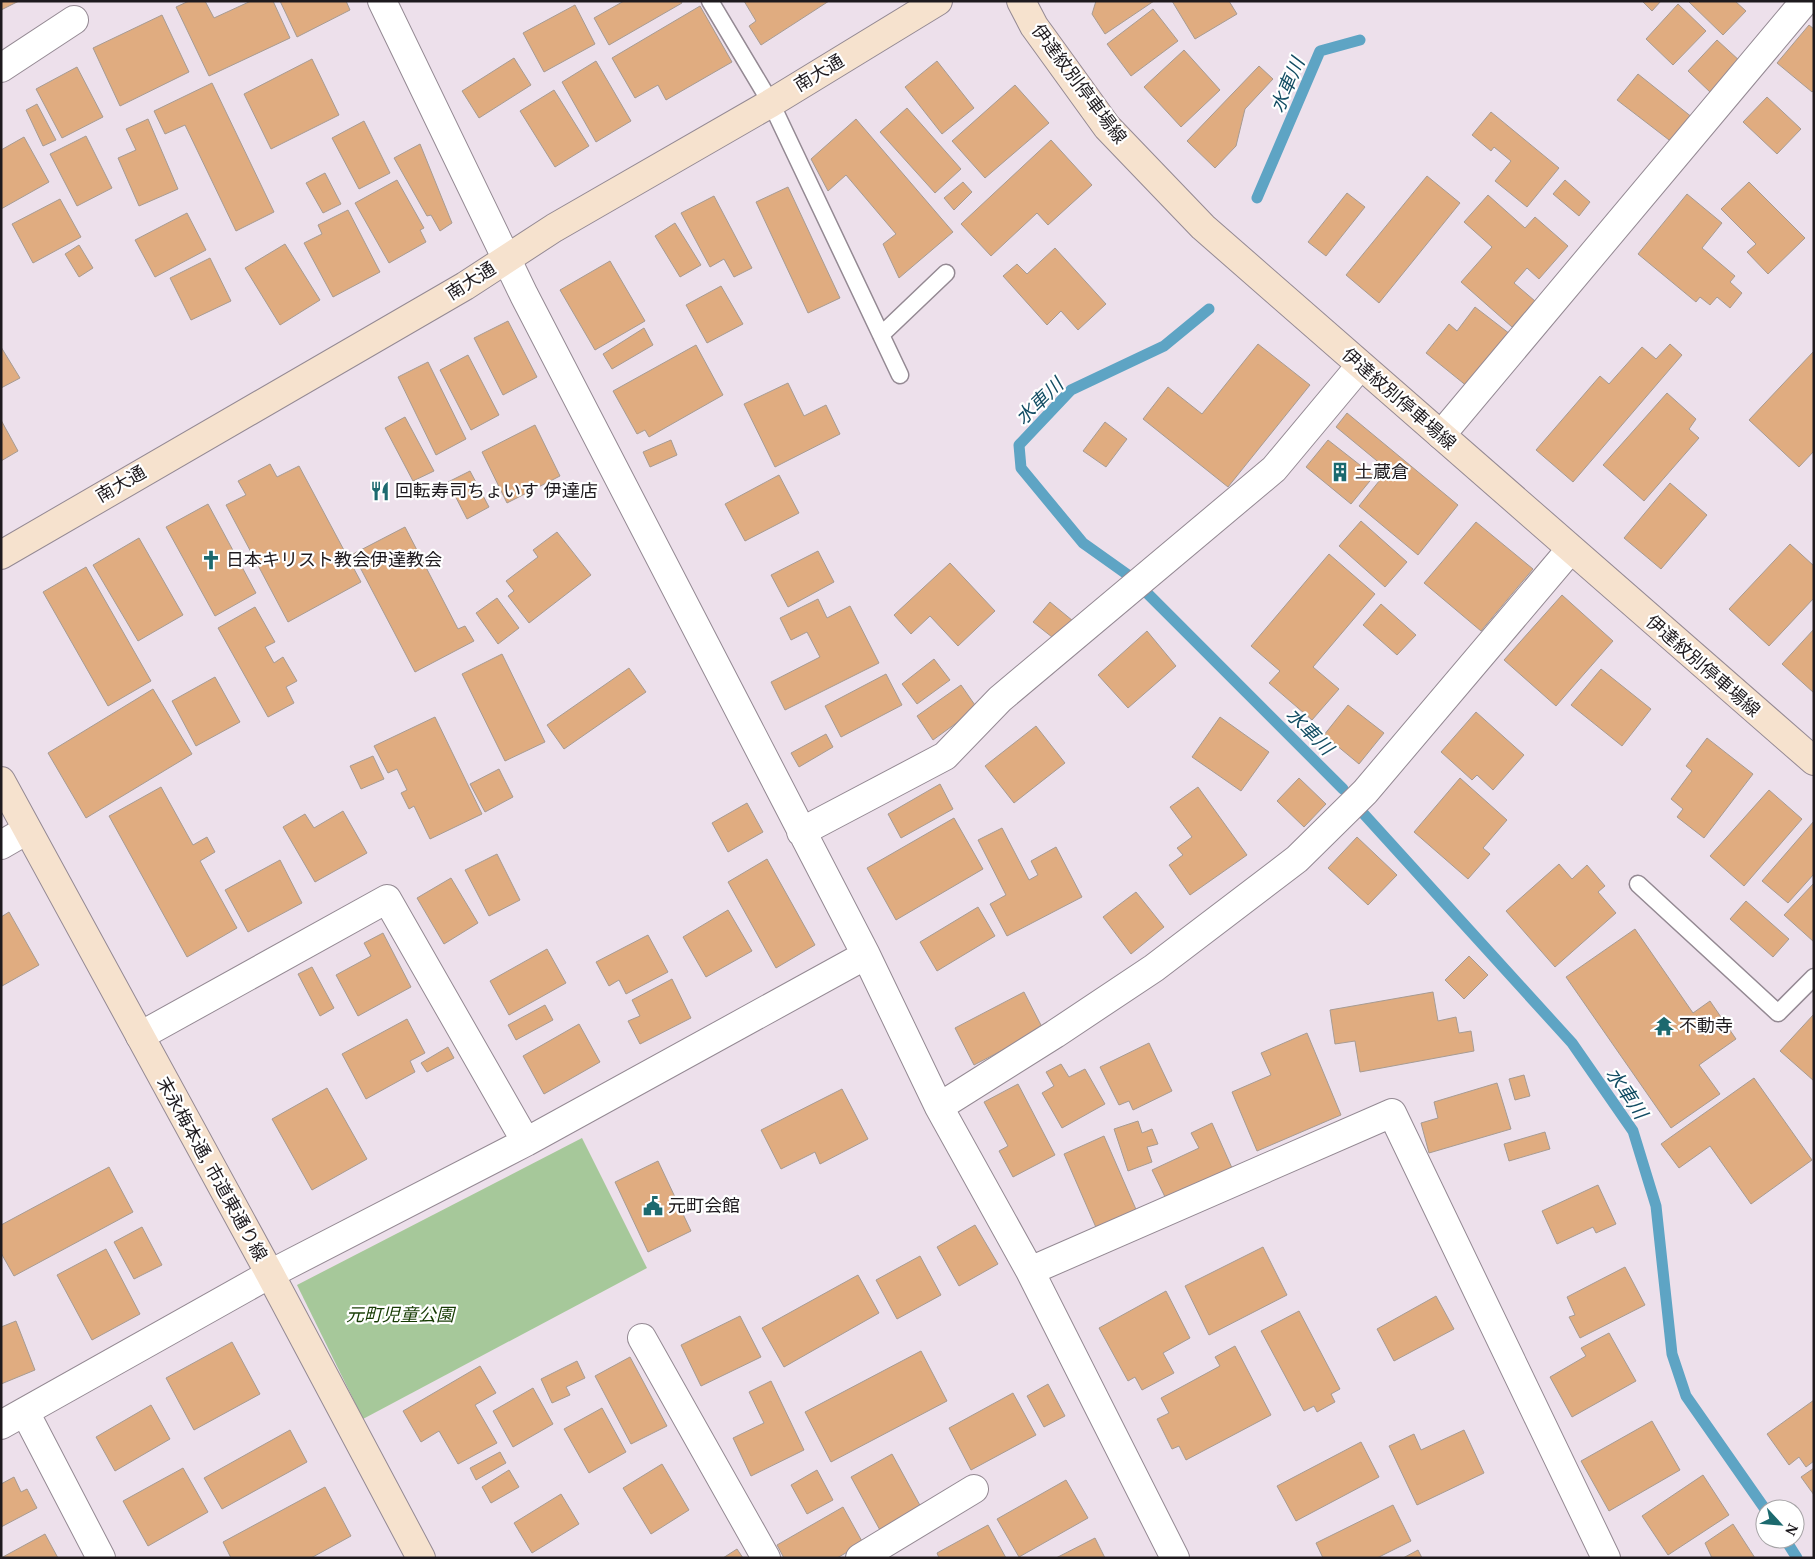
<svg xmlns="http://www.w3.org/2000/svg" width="1815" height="1559" font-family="'Noto Serif','Noto Sans JP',serif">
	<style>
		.green { fill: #a6c89a }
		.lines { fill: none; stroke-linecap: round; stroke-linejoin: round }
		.stream { stroke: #5ea4c4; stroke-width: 11 }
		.building { fill: #e0ac80; stroke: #a79b92 }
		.lane-casing { stroke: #948993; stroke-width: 19 }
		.street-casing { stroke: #948993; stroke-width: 30 }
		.secondary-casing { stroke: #948993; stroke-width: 30 }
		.lane { stroke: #fff; stroke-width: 16 }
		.street { stroke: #fff; stroke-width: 28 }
		.secondary { stroke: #f6e2ce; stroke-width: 28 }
		.labels { text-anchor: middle; stroke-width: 4.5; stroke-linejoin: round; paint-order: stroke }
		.street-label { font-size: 18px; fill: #1e1a1e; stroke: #fff }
		.poi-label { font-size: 18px; fill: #1e1a1e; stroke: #fff; text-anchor: start }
		.park-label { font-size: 18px; font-style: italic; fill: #163b03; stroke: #fff }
		.water-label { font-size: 19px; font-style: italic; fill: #124c63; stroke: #fff }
	</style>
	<rect width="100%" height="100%" fill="#ede0eb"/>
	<path class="green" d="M582,1138L647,1268L363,1419L297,1285Z"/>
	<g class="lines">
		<path class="stream" d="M1257,198L1320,51L1360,40
			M1128,575L1083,543L1021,468L1019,445L1071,390L1164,346L1209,309
			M1146,592L1343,789
			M1362,812L1572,1043L1633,1131L1656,1206L1672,1354L1686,1396L1765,1509
			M1785,1539L1797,1558"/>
	</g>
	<path class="building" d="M1,1H19L1,10Z
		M189,1H205L214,18L251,1H273L290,38L209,76L176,7Z
		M280,1H346L350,10L297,37Z
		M624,1H681L682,3L609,45L594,18Z
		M744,1H829L761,45L749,26L756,21Z
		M1096,1H1154L1105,34L1092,14Z
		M1172,1H1229L1237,14L1195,39Z
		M1642,1H1661L1652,11Z
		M1688,1H1735L1746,11L1723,35Z
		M1678,4L1706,31L1673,65L1646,39Z
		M575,5L595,44L544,72L523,33Z
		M700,6L732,62L666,100L658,85L635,98L612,58Z
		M1153,9L1178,41L1131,76L1107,44Z
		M162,15L189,72L120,106L93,48Z
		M1809,25L1814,29V90L1812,92L1777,63Z
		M1717,40L1741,62L1711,93L1688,71Z
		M1184,50L1220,90L1181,127L1144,87Z
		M514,58L531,85L479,118L462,91Z
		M312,59L339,115L271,149L244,94Z
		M596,61L631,121L596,142L562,82Z
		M937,61L974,108L942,134L905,87Z
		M1259,66L1273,79L1245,109L1236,146L1215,168L1187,141Z
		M77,67L103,117L62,138L36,89Z
		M1638,74L1693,118L1673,143L1617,100Z
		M212,83L274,212L236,231L185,125L165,134L154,111Z
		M1015,85L1049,123L985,178L952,141Z
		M554,90L589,146L555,167L520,111Z
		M1767,97L1801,129L1777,154L1743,122Z
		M37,104L56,140L43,146L26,110Z
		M907,108L961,169L935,193L880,132Z
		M1491,112L1559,168L1527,207L1495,181L1511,161L1494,147L1491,151L1472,135Z
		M148,119L178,189L139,206L118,158L136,150L126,129Z
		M856,119L953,232L899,278L883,244L896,234L846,175L828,191L811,159Z
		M364,121L390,173L359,189L332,138Z
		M86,136L112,188L77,206L50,154Z
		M24,137L49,182L1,209V150Z
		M1051,140L1092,185L1048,225L1037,213L991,256L961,224Z
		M420,144L452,223L440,231L431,215L427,216L394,158Z
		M325,173L341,204L323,213L306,183Z
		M1427,176L1460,203L1379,303L1346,275Z
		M397,180L424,228L420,230L426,242L389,263L355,203Z
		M1565,180L1590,202L1579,216L1553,194Z
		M963,182L972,192L954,210L944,198Z
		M1749,182L1805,238L1768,274L1747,252L1756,244L1721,209Z
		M788,187L840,298L808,313L756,202Z
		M1347,193L1365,207L1326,256L1308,242Z
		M1687,194L1722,223L1702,248L1735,276L1730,282L1742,293L1730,308L1717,297L1710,305L1700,297L1696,302L1638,254Z
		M1488,195L1525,228L1535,217L1568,246L1539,279L1527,268L1514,283L1535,301L1512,327L1461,282L1492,247L1464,222Z
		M714,196L752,268L734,277L724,259L710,267L681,213Z
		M60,199L81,237L33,263L12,224Z
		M348,210L380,272L333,297L304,243L322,234L318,225Z
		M187,213L206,250L155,277L135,240Z
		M675,223L701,265L680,277L655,236Z
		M285,244L320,300L280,325L245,268Z
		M79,245L93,268L79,277L65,254Z
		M1055,248L1106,304L1078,330L1061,311L1047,325L1003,276L1017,264L1027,274Z
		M210,258L231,301L191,320L170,278Z
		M610,261L645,321L595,350L560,290Z
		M721,286L743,324L707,343L686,305Z
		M1475,307L1510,334L1468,387L1426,353L1449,324L1457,331Z
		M508,321L537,377L503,395L474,338Z
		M644,328L653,345L612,369L603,354Z
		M1258,344L1310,385L1228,487L1143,419L1168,387L1202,414Z
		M1670,344L1682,355L1573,482L1536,450L1600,376L1609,384L1642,347L1656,359Z
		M696,345L723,395L649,437L645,430L637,434L613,391Z
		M1,347L20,378L1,388Z
		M1814,351V451L1799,467L1749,420Z
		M468,355L499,415L471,430L440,370Z
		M428,362L466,439L436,455L398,377Z
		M788,383L804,416L826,405L840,434L775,467L744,404Z
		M1667,393L1696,419L1689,429L1699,438L1644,501L1603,465Z
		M1347,413L1458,505L1418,555L1359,506L1388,470L1336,427Z
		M405,417L434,471L413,481L385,428Z
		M1,420L18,451L1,461Z
		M1105,422L1127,439L1106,467L1083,451Z
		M535,425L560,476L507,503L482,452Z
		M671,440L677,455L650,467L643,452Z
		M1328,440L1374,476L1351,504L1306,467Z
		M270,464L277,477L299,466L361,582L288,622L226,505L246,495L238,481Z
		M470,471L489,507L467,519L448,482Z
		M779,475L799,513L745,541L725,504Z
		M1670,483L1707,515L1661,569L1624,538Z
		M208,504L256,593L215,616L166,527Z
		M1361,521L1407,562L1385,587L1339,546Z
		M1476,522L1533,569L1481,631L1424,583Z
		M405,527L458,629L465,626L474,641L415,672L353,554Z
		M557,532L591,575L529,623L508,596L514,591L506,581L538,557L533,550Z
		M139,538L183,615L138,641L93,565Z
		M1790,544L1814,566V598L1769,646L1729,609Z
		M818,551L834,582L788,607L771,575Z
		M1329,554L1375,594L1313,667L1339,689L1312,720L1269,683L1280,671L1251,646Z
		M950,563L995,611L958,646L930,616L911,634L894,615Z
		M86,567L151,681L108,706L43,592Z
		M1562,595L1613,641L1556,706L1504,660Z
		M497,598L519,628L498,644L476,613Z
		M818,599L827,618L850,606L879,663L785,710L771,682L820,657L807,632L791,640L780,618Z
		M1050,602L1073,621L1057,641L1033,622Z
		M1381,604L1416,635L1397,655L1363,625Z
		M255,607L275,642L265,647L274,663L283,657L297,681L286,687L294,703L268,717L218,628Z
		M1814,629V693L1782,664Z
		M1147,631L1176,666L1128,708L1098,675Z
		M502,654L545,742L505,761L462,674Z
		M934,659L950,680L917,704L902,684Z
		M629,668L646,692L564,749L547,725Z
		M1601,669L1651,709L1622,746L1571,705Z
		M886,674L902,705L841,737L825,706Z
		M215,677L240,722L196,746L172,701Z
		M961,685L977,708L933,740L917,716Z
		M153,689L192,754L86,818L48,753Z
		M1348,705L1384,733L1359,764L1324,735Z
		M1476,712L1524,755L1493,790L1477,775L1472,780L1441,752Z
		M435,717L482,814L430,839L414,806L409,809L401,793L407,790L397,769L388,773L374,746Z
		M1220,717L1269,752L1241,791L1192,757Z
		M1036,726L1065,763L1014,803L985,766Z
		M826,734L833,747L799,767L791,753Z
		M1707,738L1753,774L1704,838L1677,817L1683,809L1671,799L1692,771L1686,766Z
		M373,756L384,779L361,789L350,766Z
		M499,769L513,797L485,812L470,784Z
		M1299,778L1326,804L1304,827L1277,801Z
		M1460,778L1507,820L1483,848L1490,854L1468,879L1414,832Z
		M940,784L953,809L901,838L888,814Z
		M161,787L193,845L207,837L215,852L200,861L237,928L187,957L109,816Z
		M1198,787L1247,855L1190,895L1169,865L1183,855L1177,848L1192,837L1170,807Z
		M1769,790L1802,819L1744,886L1710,856Z
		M747,803L763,832L728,852L712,823Z
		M343,811L367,853L315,882L283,827L305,814L314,828Z
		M954,818L983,869L896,920L867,868Z
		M1814,821V874L1788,903L1762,881Z
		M1002,828L1029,880L1038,875L1031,861L1056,847L1082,897L1007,936L990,904L1006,895L978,840Z
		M1357,837L1397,875L1368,905L1328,868Z
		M497,854L520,900L489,916L465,870Z
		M767,859L815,945L776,968L728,882Z
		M280,860L302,903L248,932L225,890Z
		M1559,864L1572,879L1587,865L1605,886L1598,892L1616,913L1555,967L1506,911Z
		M451,878L478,923L444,944L417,898Z
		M1814,883V942L1784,915Z
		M1136,892L1164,927L1131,954L1103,917Z
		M1746,901L1789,939L1773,957L1730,919Z
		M978,907L995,936L937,971L920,942Z
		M728,910L752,951L706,977L683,937Z
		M9,912L39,965L2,986L1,917Z
		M1635,929L1693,1013L1710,1001L1736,1039L1699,1065L1720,1094L1671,1128L1566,977Z
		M383,933L411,987L358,1016L336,975L371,956L364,943Z
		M648,935L668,972L626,994L619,980L609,986L596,962Z
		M547,949L566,983L509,1015L490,981Z
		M1469,956L1488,975L1464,999L1445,980Z
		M312,967L334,1008L320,1016L298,974Z
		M672,979L691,1018L640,1044L628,1021L640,1016L632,1000Z
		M1024,992L1043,1029L974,1065L955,1028Z
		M1433,992L1438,1021L1456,1017L1459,1033L1471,1031L1474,1051L1360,1072L1355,1041L1335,1044L1330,1010Z
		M545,1005L553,1020L516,1040L508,1025Z
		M1814,1014V1081L1780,1051Z
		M407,1019L425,1053L410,1061L415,1072L366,1099L342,1054Z
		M579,1024L600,1062L544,1094L523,1056Z
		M1307,1033L1341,1115L1257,1151L1232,1092L1271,1075L1261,1053Z
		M1149,1043L1172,1091L1133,1110L1129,1101L1119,1105L1100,1067Z
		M448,1047L454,1058L427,1072L421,1063Z
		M1061,1064L1069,1077L1085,1069L1105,1104L1062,1128L1042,1093L1054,1086L1046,1072Z
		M1524,1075L1530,1096L1515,1100L1509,1079Z
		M1754,1078L1812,1160L1751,1204L1710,1146L1679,1168L1661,1144Z
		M1497,1083L1511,1129L1429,1153L1421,1123L1438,1118L1434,1102Z
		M1018,1084L1055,1155L1013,1177L999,1151L1008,1146L984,1102Z
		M327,1088L367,1159L312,1190L272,1119Z
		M842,1089L868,1139L820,1164L815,1152L781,1169L761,1130Z
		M1138,1121L1142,1133L1152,1129L1158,1144L1147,1147L1152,1162L1128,1171L1114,1129Z
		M1212,1123L1232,1168L1166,1199L1152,1170L1199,1148L1191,1133Z
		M1545,1132L1550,1149L1509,1161L1504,1144Z
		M1104,1136L1138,1214L1098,1232L1064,1154Z
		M658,1161L691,1231L648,1252L615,1182Z
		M109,1167L133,1212L14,1276L1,1253V1225Z
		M1598,1185L1616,1224L1596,1233L1593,1227L1557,1244L1542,1211Z
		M975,1225L998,1264L959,1286L937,1247Z
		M142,1227L162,1265L134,1279L114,1242Z
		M1263,1247L1287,1295L1209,1335L1185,1286Z
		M106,1249L140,1314L92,1340L57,1275Z
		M920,1256L941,1295L897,1319L876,1280Z
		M1625,1267L1645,1305L1580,1338L1569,1317L1575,1315L1567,1297Z
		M858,1275L879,1313L784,1367L762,1328Z
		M1166,1291L1190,1338L1163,1353L1174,1373L1142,1390L1135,1377L1128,1381L1099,1328Z
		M1436,1296L1454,1329L1394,1361L1377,1329Z
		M1299,1311L1340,1389L1331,1394L1335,1402L1317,1412L1314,1406L1304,1411L1261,1331Z
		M740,1316L761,1357L701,1386L681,1345Z
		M16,1321L35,1370L1,1384V1327Z
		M1609,1333L1636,1381L1572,1417L1550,1377L1586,1356L1581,1348Z
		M232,1342L260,1394L194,1430L166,1378Z
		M1235,1346L1271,1415L1186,1460L1179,1446L1172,1449L1157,1419L1169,1413L1161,1398L1220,1366L1215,1357Z
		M921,1351L947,1401L831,1462L805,1412Z
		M630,1357L667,1426L631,1444L595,1376Z
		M577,1361L585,1378L566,1387L570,1395L552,1403L541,1379Z
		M480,1366L496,1393L475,1405L497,1443L458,1464L439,1431L421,1442L403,1411Z
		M771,1381L804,1450L751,1476L733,1438L764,1423L749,1392Z
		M1048,1384L1065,1416L1044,1427L1027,1396Z
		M533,1388L553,1424L513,1447L493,1411Z
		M1013,1393L1036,1435L971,1470L949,1428Z
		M1814,1400V1461L1806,1467L1799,1457L1789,1465L1767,1434Z
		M151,1405L170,1439L115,1471L96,1437Z
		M602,1408L626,1452L589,1473L564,1429Z
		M1652,1421L1680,1470L1609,1511L1581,1461Z
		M290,1430L307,1462L222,1509L204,1478Z
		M1464,1430L1484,1473L1417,1505L1389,1446L1414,1434L1421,1450Z
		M1361,1442L1379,1477L1296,1521L1277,1486Z
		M500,1452L506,1463L476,1480L470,1468Z
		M892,1454L922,1509L881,1532L851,1477Z
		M662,1464L689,1510L651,1534L623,1488Z
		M183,1468L208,1512L148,1546L123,1501Z
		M1814,1468V1495L1801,1477Z
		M509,1470L519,1487L491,1503L482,1487Z
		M817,1470L833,1500L807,1514L791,1485Z
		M1703,1475L1729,1515L1668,1555L1642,1516Z
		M14,1477L21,1492L27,1489L37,1508L1,1527V1484Z
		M1066,1480L1088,1518L1019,1557L997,1519Z
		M325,1487L351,1536L311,1558H231L223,1542Z
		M561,1494L579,1524L532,1553L514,1523Z
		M1393,1505L1411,1541L1377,1558H1323L1316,1543Z
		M843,1507L863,1543L837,1558H784L777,1545Z
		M1733,1524L1755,1558H1712L1705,1543Z
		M988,1525L1006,1558H939L937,1553Z
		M45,1534L58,1558H1Z
		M1095,1538L1105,1558H1056Z
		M737,1549L743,1558H723Z
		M1418,1550L1422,1558H1403Z"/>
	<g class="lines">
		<defs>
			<path id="lane" d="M710,1L771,103L900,375
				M881,335L946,273
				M1638,884L1778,1013L1814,977"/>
			<path id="street" d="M382,1L524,295L866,955L939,1107L1030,1271L1175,1558
				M1,68L74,20
				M1441,435L1805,1
				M801,832L945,756L1000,699L1274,469L1360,366
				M1,845L27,830
				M140,1036L387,899L526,1142
				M939,1107L1055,1034L1154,968L1297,859L1365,792L1570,550
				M1030,1271L1392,1113L1606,1558
				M642,1338L766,1558
				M25,1412L101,1558
				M1,1425L270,1274L526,1142L866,955
				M860,1558L974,1489"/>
			<path id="secondary" d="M1021,1L1034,26L1107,127L1203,227L1814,761
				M1,555L465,286L554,228L771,103L938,1
				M1,781L270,1274L421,1558"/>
		</defs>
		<use href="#lane" class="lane-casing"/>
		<use href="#street" class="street-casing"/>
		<use href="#secondary" class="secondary-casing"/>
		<use href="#lane" class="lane"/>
		<use href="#street" class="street"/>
		<use href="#secondary" class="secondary"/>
	</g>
	<defs>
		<symbol id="building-bare" viewBox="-9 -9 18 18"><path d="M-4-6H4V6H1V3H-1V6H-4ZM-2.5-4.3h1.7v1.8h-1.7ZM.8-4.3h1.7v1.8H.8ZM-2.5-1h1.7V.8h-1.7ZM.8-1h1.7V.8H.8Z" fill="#1c696e" stroke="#fff" stroke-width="2.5" paint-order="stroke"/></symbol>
		<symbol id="restaurant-bare" viewBox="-9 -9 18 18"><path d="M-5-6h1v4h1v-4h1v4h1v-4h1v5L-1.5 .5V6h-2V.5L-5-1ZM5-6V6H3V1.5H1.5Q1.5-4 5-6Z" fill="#1c696e" stroke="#fff" stroke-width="2.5" paint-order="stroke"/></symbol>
		<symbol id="church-bare" viewBox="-9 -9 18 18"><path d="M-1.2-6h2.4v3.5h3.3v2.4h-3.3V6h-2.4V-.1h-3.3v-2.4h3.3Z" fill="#1c696e" stroke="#fff" stroke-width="2.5" paint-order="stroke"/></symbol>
		<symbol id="temple-bare" viewBox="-9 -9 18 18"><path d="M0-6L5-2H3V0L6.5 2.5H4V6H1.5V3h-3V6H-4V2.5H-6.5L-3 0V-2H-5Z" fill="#1c696e" stroke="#fff" stroke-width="2.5" paint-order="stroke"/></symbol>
		<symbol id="civic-bare" viewBox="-9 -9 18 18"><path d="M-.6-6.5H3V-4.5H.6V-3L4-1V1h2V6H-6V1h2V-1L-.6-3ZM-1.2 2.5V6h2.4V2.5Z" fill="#1c696e" stroke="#fff" stroke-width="2.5" paint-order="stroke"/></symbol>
	</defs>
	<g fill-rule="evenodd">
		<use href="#building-bare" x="1326" y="458" width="28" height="28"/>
		<use href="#restaurant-bare" x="366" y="477" width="28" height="28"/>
		<use href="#church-bare" x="197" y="546" width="28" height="28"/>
		<use href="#temple-bare" x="1650" y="1012" width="28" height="28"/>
		<use href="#civic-bare" x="639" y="1192" width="28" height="28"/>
	</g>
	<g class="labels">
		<g class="street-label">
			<text transform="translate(819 73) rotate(-31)" y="6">南大通</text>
			<text transform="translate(1079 84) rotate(53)" y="6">伊達紋別停車場線</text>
			<text transform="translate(471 281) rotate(-32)" y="6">南大通</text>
			<text transform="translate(1399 399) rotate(41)" y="6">伊達紋別停車場線</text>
			<text transform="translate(121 484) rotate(-30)" y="6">南大通</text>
			<text transform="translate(1703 666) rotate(41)" y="6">伊達紋別停車場線</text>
			<text transform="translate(212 1169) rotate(61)" y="6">末永梅本通, 市道東通り線</text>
		</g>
		<g class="poi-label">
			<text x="1355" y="478">土蔵倉</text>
			<text x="395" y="497">回転寿司ちょいす 伊達店</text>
			<text x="226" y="566">日本キリスト教会伊達教会</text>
			<text x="1679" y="1032">不動寺</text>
			<text x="668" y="1212">元町会館</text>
		</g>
		<g class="park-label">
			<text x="400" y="1321">元町児童公園</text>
		</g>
		<g class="water-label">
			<text transform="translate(1287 85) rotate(-67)" y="7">水車川</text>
			<text transform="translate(1039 401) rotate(-44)" y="7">水車川</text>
			<text transform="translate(1310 731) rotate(45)" y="7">水車川</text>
			<text transform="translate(1627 1093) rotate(56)" y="7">水車川</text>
		</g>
	</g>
	<rect width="1815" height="1559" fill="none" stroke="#1e1a1e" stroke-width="5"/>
	<g transform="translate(1780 1524) rotate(116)"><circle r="24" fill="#ffffff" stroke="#a5a3a5"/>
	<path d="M0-4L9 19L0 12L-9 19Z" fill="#1c696e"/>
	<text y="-8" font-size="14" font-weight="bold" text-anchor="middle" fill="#1e1a1e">N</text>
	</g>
</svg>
